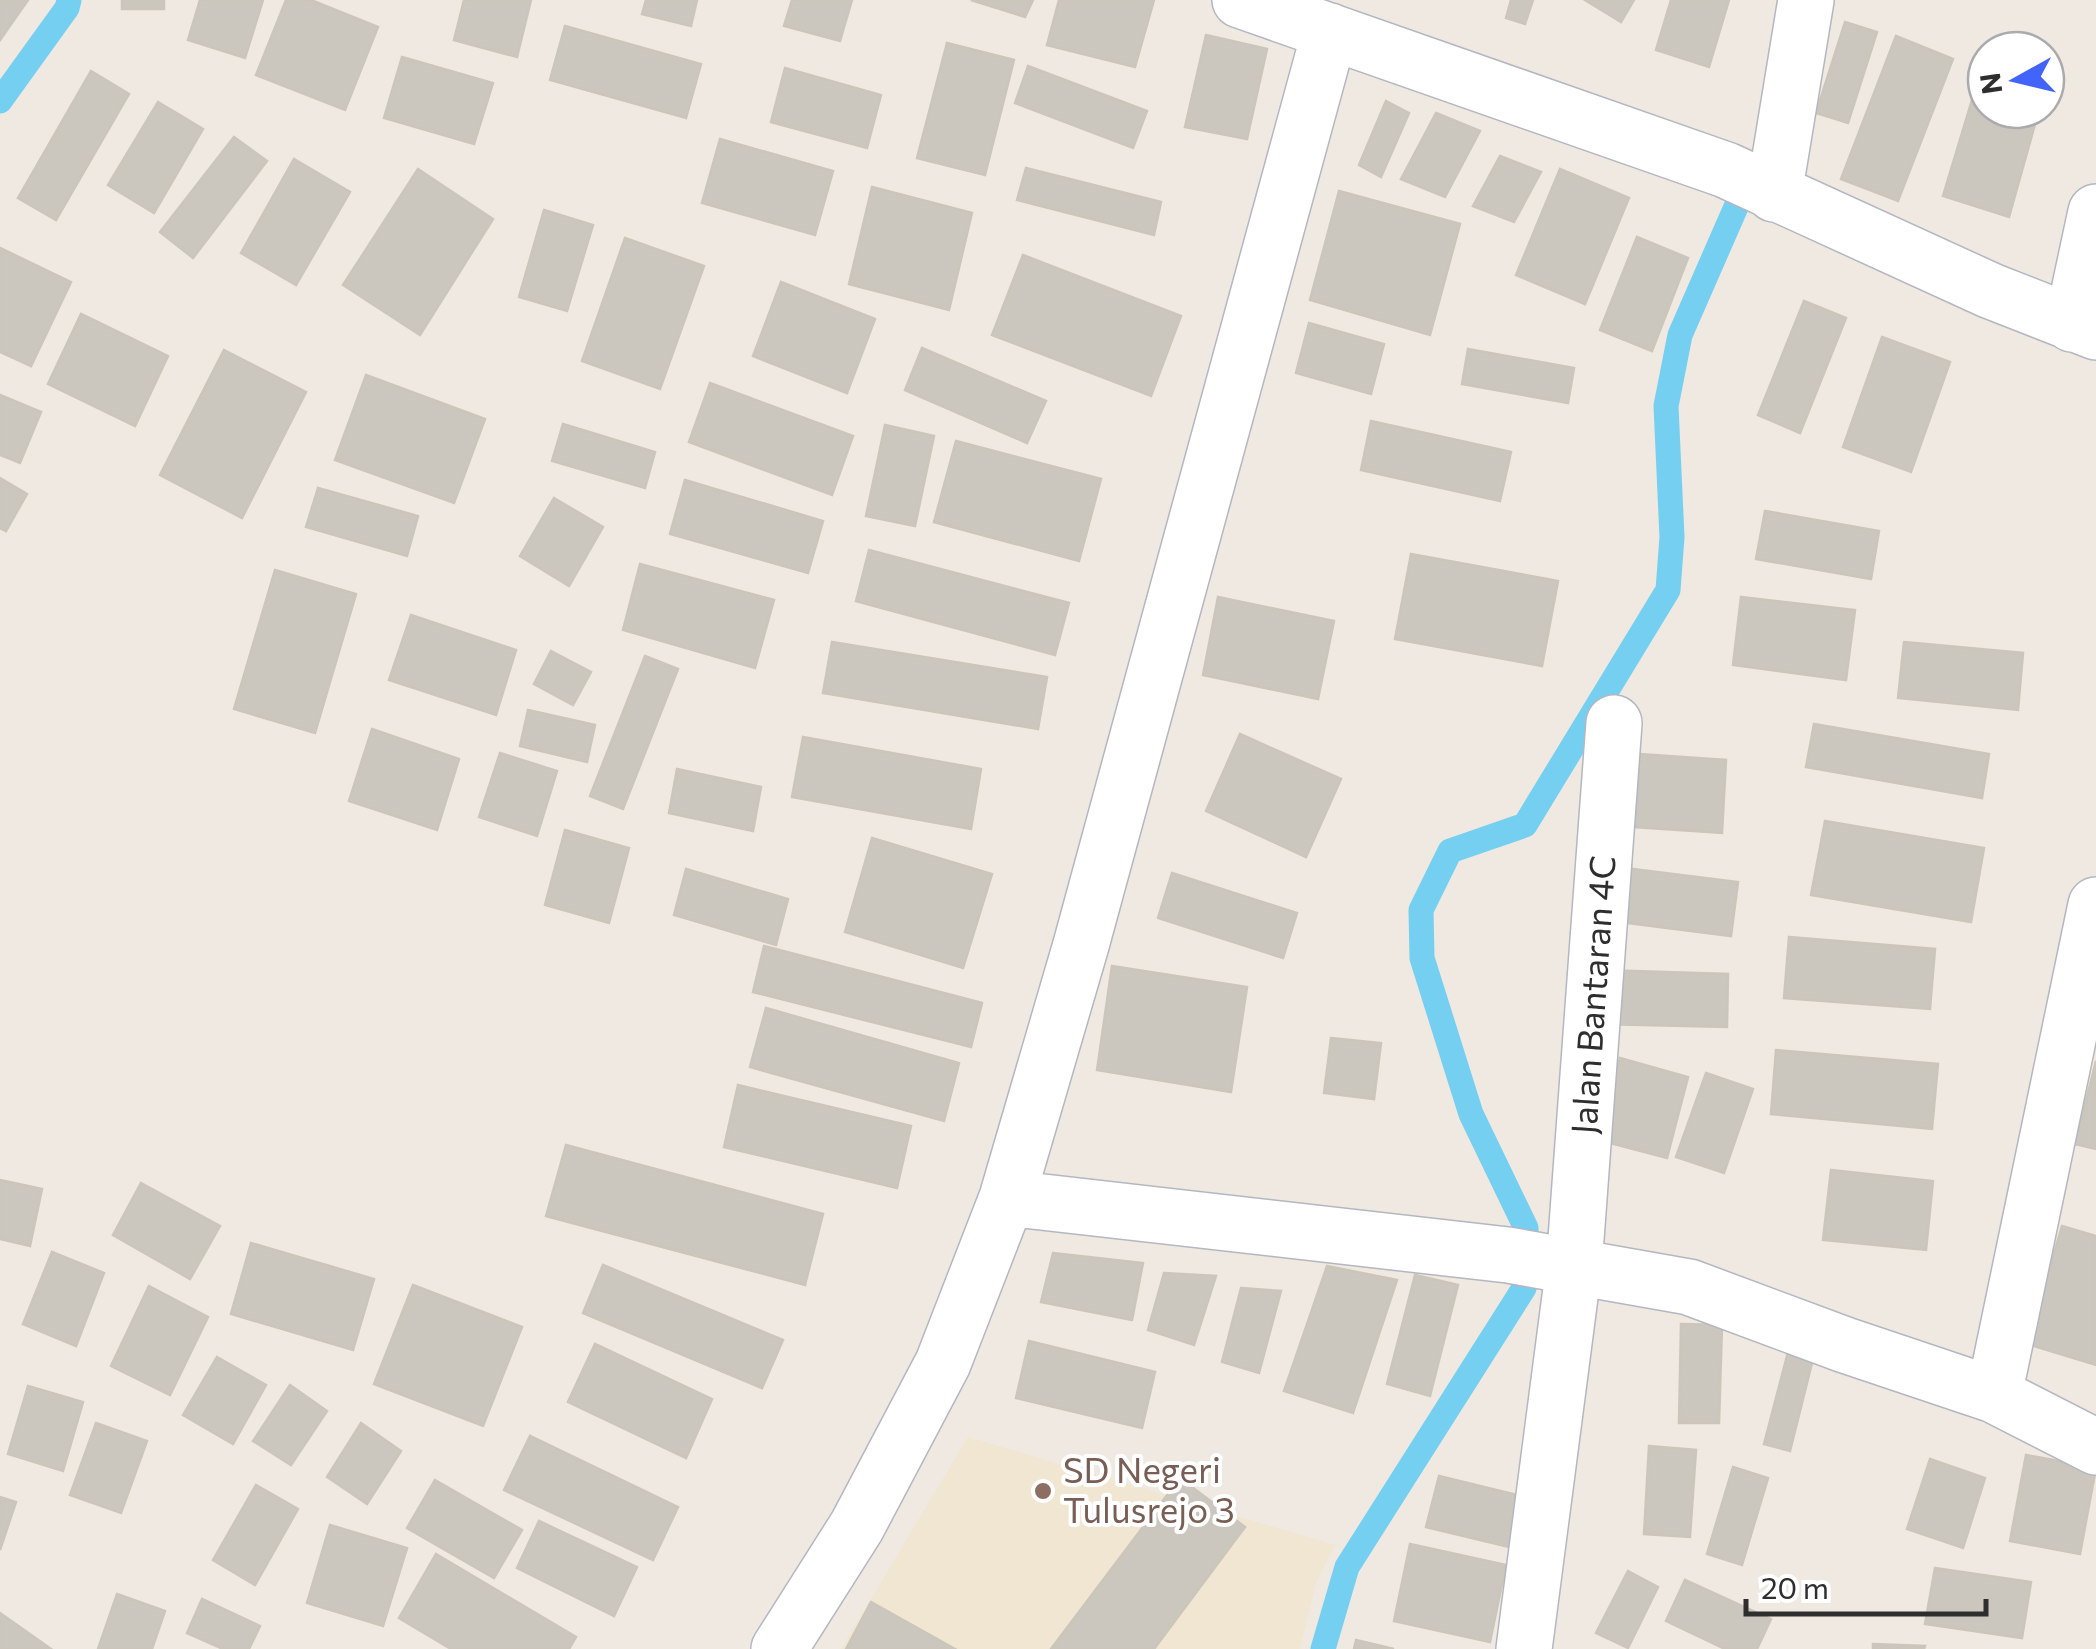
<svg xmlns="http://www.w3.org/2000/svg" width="2096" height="1649" font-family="Commissioner,sans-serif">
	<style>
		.education { fill: #f0e6d1 }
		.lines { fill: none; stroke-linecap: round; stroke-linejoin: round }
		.stream { stroke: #75cff0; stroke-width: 25 }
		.building { fill: #cbc7bf; stroke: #cbc5ba; stroke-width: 2.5 }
		.minor-casing { stroke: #b4b7c1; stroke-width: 58 }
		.minor { stroke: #fff; stroke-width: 55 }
		.education-dot { fill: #8d6e63; stroke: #fff; stroke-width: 4 }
		.labels { text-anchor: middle; stroke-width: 8; stroke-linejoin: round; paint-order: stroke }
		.street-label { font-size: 35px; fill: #2e2e2e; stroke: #fff }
		.education-label { font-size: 35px; fill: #785e54; stroke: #fff; text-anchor: start }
	</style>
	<rect width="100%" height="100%" fill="#efe9e1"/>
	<path class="education" d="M968,1437L1335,1545L1316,1583L1300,1649H841Z"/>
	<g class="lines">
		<path class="stream" d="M0,101L67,8L69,0
			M1323,1649L1347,1567L1524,1288L1526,1228L1471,1114L1422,958L1421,910L1450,851L1525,825L1668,590L1672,537L1666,406L1680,335L1750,175"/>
	</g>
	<path class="building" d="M0,0H28L0,40Z
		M122,0H164V9H122Z
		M200,0H263L245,58L188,40Z
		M286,0H311L378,27L345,110L256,75Z
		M464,0H531L517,57L454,40Z
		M646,0H697L691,26L642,14Z
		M792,0H852L840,41L784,26Z
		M971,0H1033L1025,17Z
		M1059,0H1154L1135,67L1047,45Z
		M1511,0H1533L1525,24L1506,18Z
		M1585,0H1634L1621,22Z
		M1671,0H1729L1709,67L1656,50Z
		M1845,22L1877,32L1848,123L1816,113Z
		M565,26L701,64L686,118L550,80Z
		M1206,35L1267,49L1247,139L1185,127Z
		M1896,36L1953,59L1898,201L1841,179Z
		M947,43L1014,60L985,175L917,158Z
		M402,57L493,83L474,144L384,118Z
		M1984,60L1986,110H2039L2009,217L1943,196Z
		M1028,66L1147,111L1133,148L1015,103Z
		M785,68L881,95L867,148L771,122Z
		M91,71L129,94L56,220L18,198Z
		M1386,101L1409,113L1381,177L1359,165Z
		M158,102L203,129L154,213L108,185Z
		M1436,113L1480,131L1445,197L1401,179Z
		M234,137L267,161L193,258L160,232Z
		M720,139L833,171L815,235L702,203Z
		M1500,156L1541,172L1514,222L1473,206Z
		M294,159L350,192L296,285L241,253Z
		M1026,168L1161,202L1154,235L1017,200Z
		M418,169L493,219L420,335L343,285Z
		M1560,169L1629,198L1585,304L1516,275Z
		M872,187L972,213L949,310L849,284Z
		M1339,191L1460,224L1430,335L1310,300Z
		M544,210L593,225L567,311L519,297Z
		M1637,237L1688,258L1652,351L1600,330Z
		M625,238L704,266L660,389L582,361Z
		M0,248L71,282L31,366L0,352Z
		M1023,255L1181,316L1151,396L992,335Z
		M781,282L875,319L847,393L753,356Z
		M1804,301L1846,318L1800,433L1758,415Z
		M81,314L168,356L135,426L48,384Z
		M1309,323L1384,344L1371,394L1296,373Z
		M1882,337L1950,362L1911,472L1843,447Z
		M922,348L1046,401L1027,443L905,390Z
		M1468,349L1574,368L1568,403L1462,384Z
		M224,350L306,392L242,518L160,475Z
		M366,375L485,419L454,503L335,460Z
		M710,383L853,436L832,495L689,442Z
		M0,395L41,412L20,463L0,455Z
		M1371,421L1511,452L1500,501L1361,470Z
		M563,424L655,452L645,488L552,461Z
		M885,425L934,436L915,526L866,516Z
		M956,441L1101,479L1079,561L934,522Z
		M0,478L27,494L6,531L0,528Z
		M685,480L823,521L808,573L670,534Z
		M318,488L418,516L407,556L306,527Z
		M554,498L603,527L569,586L520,556Z
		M1765,511L1879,531L1871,579L1756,559Z
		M869,550L1069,603L1055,655L856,601Z
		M1411,554L1558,581L1542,666L1395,639Z
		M640,564L774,600L755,668L623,630Z
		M275,570L356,594L315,733L234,709Z
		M1218,597L1334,621L1318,699L1203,675Z
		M1741,597L1855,610L1846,680L1733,665Z
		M411,615L516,650L496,715L389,680Z
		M832,642L1047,677L1038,729L823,693Z
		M1904,642L2023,653L2018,710L1898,698Z
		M551,651L591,672L573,705L534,684Z
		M645,656L678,669L623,809L590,796Z
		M528,710L595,725L587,762L520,746Z
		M1814,724L1989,754L1982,798L1806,767Z
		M372,729L459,759L437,830L349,801Z
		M1240,734L1341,779L1306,857L1206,811Z
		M803,737L981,769L971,829L792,797Z
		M500,753L557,771L537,836L479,817Z
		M1639,754L1726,760L1722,833L1634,827Z
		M677,769L761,787L753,831L669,813Z
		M1825,821L1984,848L1971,922L1811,895Z
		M565,830L629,848L609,923L545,905Z
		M872,838L992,874L963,968L845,932Z
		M1617,867L1738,882L1731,936L1611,921Z
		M686,869L788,899L776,945L674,915Z
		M1172,873L1297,913L1283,958L1158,918Z
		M1789,937L1935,949L1930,1009L1784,998Z
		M764,946L982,1003L971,1047L753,992Z
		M1112,966L1247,987L1231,1092L1097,1070Z
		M1602,970L1728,974L1727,1027L1600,1024Z
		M766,1008L959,1063L944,1121L750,1067Z
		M1331,1038L1381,1043L1374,1099L1324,1093Z
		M1776,1050L1938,1064L1932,1129L1771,1114Z
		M1620,1058L1688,1077L1667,1158L1599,1140Z
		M2096,1061V1149L2075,1144Z
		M1706,1073L1753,1089L1724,1173L1676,1157Z
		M738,1085L911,1126L897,1188L724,1147Z
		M566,1145L823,1214L805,1285L546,1216Z
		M1831,1170L1933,1181L1926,1250L1823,1240Z
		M0,1180L42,1189L30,1246L0,1239Z
		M141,1183L220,1226L190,1279L113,1235Z
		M2062,1226L2096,1236V1365L2027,1344Z
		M251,1243L374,1279L353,1350L231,1314Z
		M52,1252L104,1273L76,1346L23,1324Z
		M1053,1253L1143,1263L1132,1320L1041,1302Z
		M603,1265L783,1340L762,1388L583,1313Z
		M1327,1266L1397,1280L1353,1413L1284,1391Z
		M1164,1273L1216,1276L1194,1345L1148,1330Z
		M1415,1275L1458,1285L1430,1396L1387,1384Z
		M413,1285L522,1327L483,1426L374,1384Z
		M149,1286L208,1317L170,1395L111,1366Z
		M1241,1288L1281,1291L1259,1373L1222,1362Z
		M1681,1324L1722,1325L1719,1423H1679Z
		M1794,1329L1818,1339L1790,1451L1764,1444Z
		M1029,1341L1155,1372L1142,1428L1016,1398Z
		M595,1344L712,1399L686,1458L568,1402Z
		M217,1357L266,1385L233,1444L183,1415Z
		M290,1385L327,1411L291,1465L253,1441Z
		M28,1386L83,1402L63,1471L8,1454Z
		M96,1423L147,1441L121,1513L70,1495Z
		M361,1423L401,1451L367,1504L327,1477Z
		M530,1436L678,1507L653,1560L504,1490Z
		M1649,1446L1696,1450L1690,1537L1644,1534Z
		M2026,1455L2096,1468L2080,1554L2010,1541Z
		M1930,1459L1985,1478L1963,1548L1907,1529Z
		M1733,1467L1768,1478L1742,1565L1707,1554Z
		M1439,1476L1521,1496L1509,1547L1426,1527Z
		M1180,1478L1245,1527L1154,1649H1051Z
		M435,1480L522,1530L494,1578L407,1528Z
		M256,1485L298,1509L255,1585L213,1560Z
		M0,1497L16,1502L0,1550Z
		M539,1521L637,1567L614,1616L517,1568Z
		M330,1525L407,1548L383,1626L307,1603Z
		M1410,1544L1506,1565L1490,1642L1394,1621Z
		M436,1554L576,1637L569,1649H451L399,1618Z
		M1935,1568L2031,1582L2022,1638L1925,1624Z
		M1628,1571L1658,1587L1628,1648L1596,1633Z
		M1685,1580L1771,1619L1757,1649H1725L1666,1621Z
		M117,1594L165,1611L152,1649H98Z
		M202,1599L260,1626L249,1649H223L187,1633Z
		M871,1602L955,1649H846Z
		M0,1613L51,1649H0Z
		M1356,1640L1394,1649H1354Z
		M1873,1644L1925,1646L1924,1649H1873Z"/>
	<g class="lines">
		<defs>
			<path id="minor" d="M1240,0L1726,170L1991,291L2096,332
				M1774,194L1806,0
				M2072,324L2096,212
				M1007,1198L1508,1255L1689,1287L1845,1345L1994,1395L2096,1447
				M1994,1395L2096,905
				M779,1649L857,1526L943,1363L1007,1198L1081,945L1330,31
				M1524,1649L1574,1266L1614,723"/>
		</defs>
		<use href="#minor" class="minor-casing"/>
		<use href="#minor" class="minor"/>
	</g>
	<circle class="education-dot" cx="1043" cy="1491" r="10"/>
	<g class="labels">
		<g class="street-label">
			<text transform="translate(1594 995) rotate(-86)" y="12">Jalan Bantaran 4C</text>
		</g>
		<g class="education-label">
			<text x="1063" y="1483">SD Negeri<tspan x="1063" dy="40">Tulusrejo 3</tspan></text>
		</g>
	</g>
	<g transform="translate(2016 80) rotate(262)"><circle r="48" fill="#ffffff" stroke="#ababab" stroke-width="2.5"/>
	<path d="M0-8L18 38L0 25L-18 38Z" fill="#4264fb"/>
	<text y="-15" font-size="28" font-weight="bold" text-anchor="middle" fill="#2e2e2e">N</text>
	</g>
	<path d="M1746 1599v15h240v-15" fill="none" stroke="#2e2e2e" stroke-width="5"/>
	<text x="1761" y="1599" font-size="30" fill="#2e2e2e" stroke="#ffffff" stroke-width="8" paint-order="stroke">20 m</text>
</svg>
